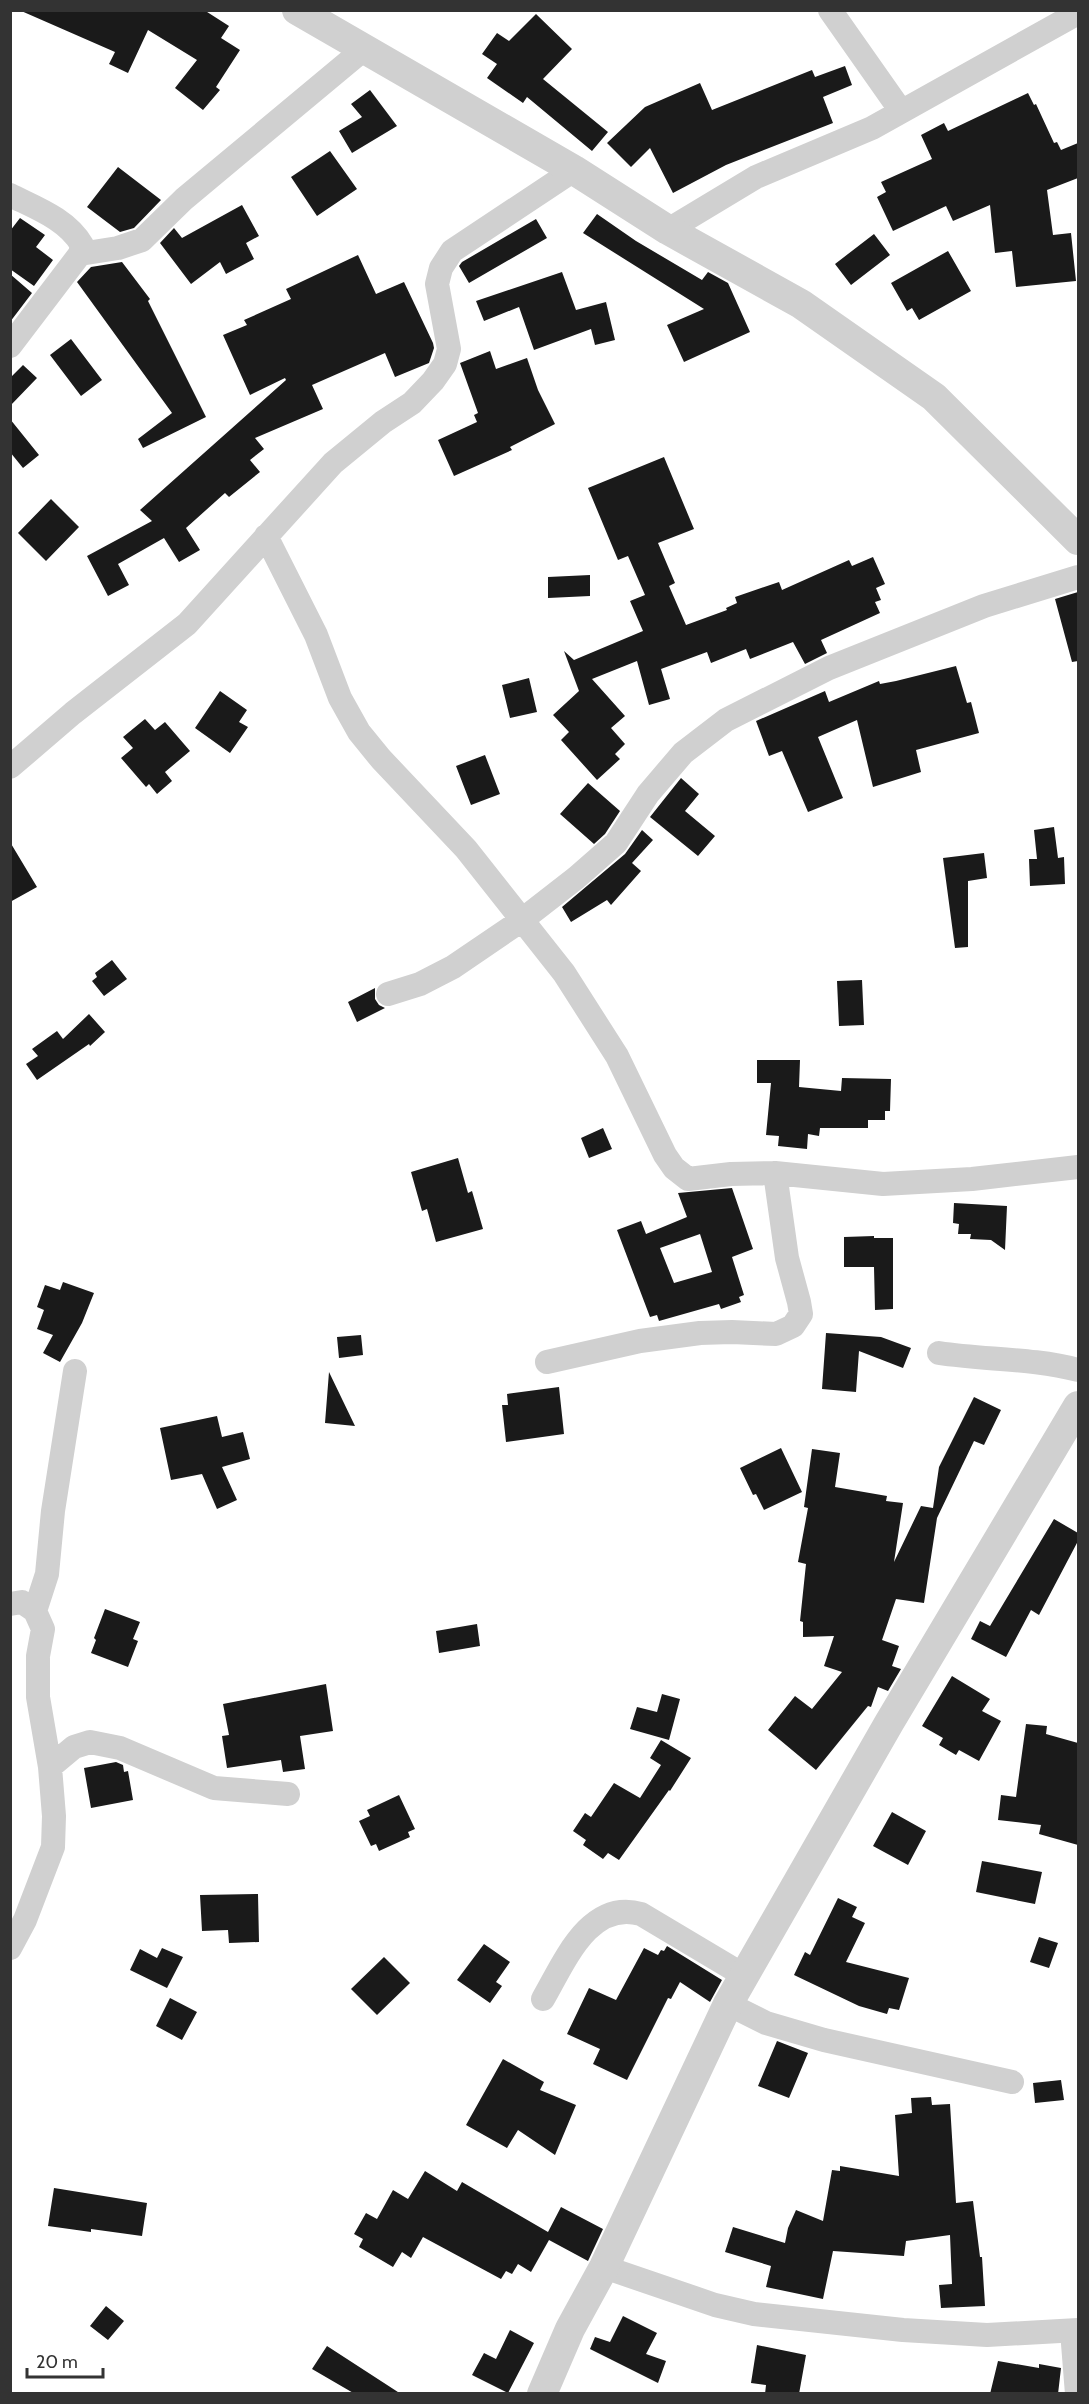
<svg xmlns="http://www.w3.org/2000/svg" width="1089" height="2404" font-family="Cabin,sans-serif">
	<style>
		.building { fill: #1a1a1a; fill-rule: evenodd }
		.lines { fill: none; stroke-linecap: round; stroke-linejoin: round }
		.minor { stroke: #d0d0d0; stroke-width: 24 }
		.tertiary { stroke: #d0d0d0; stroke-width: 30 }
	</style>
	<rect width="100%" height="100%" fill="#fff"/>
	<path class="building" d="M19,10H204L229,26L221,38L240,50L216,87L220,90L203,110L175,88L197,60L148,30L128,73L109,64L115,52Z
		M536,14L572,49L543,79L608,132L592,151L527,97L523,103L487,78L497,64L482,54L497,33L509,41Z
		M845,66L852,85L823,97L833,123L726,165L673,193L650,148L631,167L607,143L645,107L700,83L712,110L812,70L815,77Z
		M370,90L397,126L352,153L339,131L362,117L351,104Z
		M1028,93L1034,105L1036,104L1054,143L1057,142L1061,150L1078,143V178L1047,190L1053,235L1071,233L1076,281L1016,287L1012,251L995,253L990,205L953,221L946,206L893,231L877,197L886,192L881,182L932,159L921,135L944,123L948,131Z
		M330,151L357,189L317,216L291,177Z
		M118,167L161,200L134,228L120,232L87,207Z
		M242,205L259,236L246,243L254,259L226,274L220,262L191,284L160,243L174,228L182,238Z
		M597,214L636,241L702,280L708,272L728,283L750,332L684,362L667,325L704,309L583,233Z
		M20,218L45,235L36,247L53,260L34,286L10,269V231Z
		M536,219L547,238L469,283L459,266L462,262Z
		M874,234L890,255L851,285L835,264Z
		M948,251L971,291L919,320L912,308L907,311L891,283Z
		M358,255L376,294L404,282L433,343L434,348L429,363L395,377L385,353L312,385L323,409L255,438L264,449L250,460L260,472L229,497L225,493L186,528L200,550L179,562L164,538L118,564L129,585L108,596L87,556L152,521L140,510L286,380L285,378L250,395L223,335L247,325L244,320L291,299L286,289Z
		M122,262L150,299L148,301L206,417L143,448L138,439L172,413L77,282L91,267Z
		M562,272L576,310L606,302L615,340L595,345L591,329L534,350L519,307L484,321L476,301Z
		M10,274L32,293L10,322Z
		M71,339L102,380L81,396L50,355Z
		M490,351L496,369L527,358L538,390L555,424L510,447L512,450L454,476L438,440L477,422L474,415L478,413L460,363Z
		M23,365L37,378L10,406V378Z
		M10,419L39,455L23,468L10,452Z
		M664,457L694,529L658,543L675,583L669,586L686,625L727,610L726,608L737,603L735,597L779,582L782,590L849,560L852,566L873,557L885,584L876,588L881,600L875,602L880,613L821,640L827,653L805,664L793,642L750,659L746,649L711,663L707,652L661,669L670,699L649,705L637,661L592,679L625,716L611,728L625,744L615,754L620,759L597,780L561,740L569,732L553,715L579,691L564,651L574,660L643,631L630,601L645,595L628,556L618,560L588,488Z
		M51,499L79,527L46,561L18,533Z
		M590,575V596L548,598V577Z
		M1078,592V661L1072,662L1055,599Z
		M956,666L967,703L971,702L979,733L916,750L921,772L873,787L857,720L818,737L843,798L808,812L782,751L769,756L756,721L825,691L829,702L879,681L880,684L896,681Z
		M529,678L537,712L510,718L502,685Z
		M220,691L247,710L239,722L248,727L230,753L195,728Z
		M145,719L155,730L165,722L190,751L165,772L172,781L157,794L149,784L146,787L121,758L133,748L123,737Z
		M485,755L500,794L471,805L456,766Z
		M681,778L699,794L685,811L715,836L698,856L650,817Z
		M588,783L620,811L605,834L594,844L560,814Z
		M1054,827L1058,858L1064,857L1065,884L1030,886L1029,859H1037L1034,830Z
		M642,830L653,840L632,863L641,871L611,905L607,900L571,922L562,907L625,854Z
		M10,842L37,887L10,902Z
		M984,853L987,878L968,881V947L955,948L943,858Z
		M112,960L127,979L104,996L92,981L97,977L95,973Z
		M862,980L864,1025L839,1026L837,981Z
		M375,988V999L379,1005L385,1008L357,1022L348,1002Z
		M89,1014L105,1032L90,1046L89,1044L37,1080L26,1064L38,1056L32,1049L57,1031L63,1039Z
		M757,1060H800L799,1087L841,1091L842,1078L891,1079L890,1111H885V1120H868V1128H820L819,1136L808,1134L807,1149L778,1146L779,1136L766,1135L771,1083H757Z
		M603,1128L612,1149L589,1158L581,1138Z
		M458,1158L468,1193L472,1191L483,1229L436,1242L427,1209L422,1211L411,1172Z
		M732,1188L753,1249L732,1257L744,1295L739,1297L741,1302L721,1309L719,1304L659,1321L657,1315L650,1317L617,1230L641,1221L646,1234L687,1217L678,1193ZM700,1234L712,1272L674,1283L660,1248Z
		M954,1203L1007,1206L1005,1250L991,1240L970,1239L971,1234H958L959,1224L953,1223Z
		M874,1236V1238H893V1309L875,1310L874,1267H844V1237Z
		M63,1282L94,1293L82,1323L60,1362L43,1353L53,1335L37,1329L44,1310L37,1307L45,1285L60,1290Z
		M826,1333L881,1337L911,1348L903,1368L859,1351L856,1392L822,1389Z
		M361,1335L363,1355L339,1358L337,1337Z
		M329,1372L355,1426L325,1423Z
		M559,1387L564,1434L506,1442L502,1405H508L507,1394Z
		M974,1397L1001,1410L984,1445L974,1441L937,1518L924,1603L896,1599L882,1640L899,1646L892,1666L901,1669L888,1691L878,1687L871,1707L868,1706L816,1770L768,1730L795,1696L812,1709L842,1672L824,1666L834,1636L803,1637V1622L800,1621L806,1564L798,1562L808,1508L804,1507L812,1449L840,1453L835,1487L887,1496L886,1501L903,1503L894,1562L921,1506L933,1508L939,1467Z
		M217,1416L222,1437L243,1432L250,1459L222,1467L237,1500L217,1509L202,1474L171,1480L160,1428Z
		M781,1448L802,1492L764,1510L756,1494L753,1495L740,1468Z
		M1054,1519L1078,1533V1541L1039,1615L1031,1610L1006,1657L971,1639L980,1621L990,1626Z
		M105,1609L140,1622L133,1639L138,1641L128,1667L91,1653L96,1640L94,1638Z
		M477,1624L480,1646L439,1653L436,1631Z
		M952,1676L990,1699L982,1711L1001,1721L979,1761L959,1750L956,1755L939,1745L943,1738L922,1726Z
		M326,1684L333,1731L300,1736L305,1769L283,1772L281,1760L227,1768L222,1736L229,1735L223,1704Z
		M662,1694L680,1699L669,1740L630,1729L637,1707L657,1712Z
		M1026,1724L1047,1726L1046,1734L1078,1743V1845L1039,1834L1041,1825L998,1820L1001,1795L1016,1797Z
		M661,1740L691,1758L670,1791L669,1790L619,1860L608,1853L603,1859L583,1845L586,1840L573,1831L585,1813L591,1817L614,1783L640,1798L661,1765L650,1758Z
		M116,1762L123,1765L124,1772L128,1771L133,1800L91,1808L84,1768Z
		M399,1795L415,1829L408,1832L410,1837L379,1851L376,1844L371,1846L359,1821L370,1816L367,1810Z
		M892,1812L926,1831L908,1865L873,1846Z
		M982,1861L1042,1872L1035,1904L976,1892Z
		M258,1894L259,1942L229,1943L228,1930L202,1931L200,1895Z
		M838,1898L857,1907L852,1917L865,1923L846,1962L909,1978L899,2010L889,2008L887,2014L859,2006L794,1975L805,1952L810,1955Z
		M1039,1937L1058,1943L1049,1968L1030,1962Z
		M484,1944L510,1962L496,1982L502,1986L490,2003L457,1980Z
		M667,1946L722,1980L710,2002L680,1982L671,1999L668,1998L627,2080L593,2064L600,2049L567,2034L589,1988L616,2000L644,1948L658,1955L661,1950L664,1951Z
		M162,1948L183,1957L167,1988L130,1970L140,1949L157,1958Z
		M384,1957L410,1983L377,2015L351,1989Z
		M170,1998L197,2012L182,2040L156,2026Z
		M777,2041L808,2053L789,2098L758,2086Z
		M503,2059L544,2082L540,2090L576,2105L555,2155L518,2130L507,2148L466,2125Z
		M1061,2080L1064,2100L1035,2103L1033,2083Z
		M931,2097L932,2105L950,2104L956,2203L973,2201L980,2257H982L985,2306L941,2308L939,2285L952,2284L950,2235L906,2241L904,2256L833,2251L823,2299L766,2287L771,2266L725,2252L733,2227L785,2243L788,2228L796,2210L823,2221L832,2170L840,2171V2166L899,2176L895,2115L912,2113L911,2098Z
		M425,2171L457,2191L462,2182L548,2232L561,2207L603,2229L588,2261L549,2240L531,2272L518,2264L512,2274L506,2271L501,2279L423,2237L411,2258L402,2252L393,2267L359,2247L363,2239L354,2234L366,2213L377,2219L393,2190L408,2199Z
		M54,2188L147,2203L142,2236L91,2229V2232L48,2226Z
		M106,2306L124,2321L108,2340L90,2326Z
		M623,2316L657,2333L646,2354L666,2361L658,2383L590,2349L595,2337L610,2342Z
		M510,2330L534,2343L508,2393L472,2375L484,2353L496,2359Z
		M757,2345L806,2355L799,2394H765L766,2385L751,2383Z
		M327,2346L401,2394H355L312,2369Z
		M998,2361L1039,2368V2364L1061,2368L1058,2394H990Z"/>
	<g class="lines">
		<path class="minor" d="M830,10L901,111
			M10,195C36,208 67,219 82,245L80,254L10,346
			M668,230L756,177L872,128L1078,13
			M80,254L118,248L142,240L184,199L364,49
			M266,536L316,635L340,698L359,732L381,759L466,849L564,973L617,1056L665,1155L674,1168L688,1179L731,1174L775,1173L883,1184L972,1179L1078,1167
			M10,767L73,713L187,624L333,463L383,422L412,403L433,381L445,364L449,349L437,284L441,268L452,251L574,170
			M388,994L420,984L453,967L522,920L576,878L616,843L648,794L683,753L726,720L829,668L984,606L1078,577
			M939,1353C985,1360 1033,1358 1078,1370
			M547,1362L640,1341L700,1333L732,1332L776,1334L793,1326L801,1314L799,1302L787,1258L775,1173
			M10,1604L22,1602L35,1611L43,1629L38,1656V1697L50,1767L54,1816L53,1847L25,1920L10,1948
			M35,1611L47,1574L53,1511L75,1371
			M50,1767L74,1747L90,1742L120,1748L214,1788L288,1794
			M543,1999C564,1963 589,1899 641,1914L745,1976
			M728,2004L766,2023L824,2040L1012,2082
			M604,2267L715,2305L754,2314L903,2330L987,2335L1078,2330
			M1072,2331L1077,2394"/>
		<path class="tertiary" d="M297,10L574,170L668,230L801,304L934,397L1078,540
			M542,2394L570,2329L604,2267L728,2004L889,1723L1078,1406"/>
	</g>
	<rect width="1089" height="2404" fill="none" stroke="#333333" stroke-width="24"/>
	<path d="M27 2368v9h76v-9" fill="none" stroke="#333333" stroke-width="3"/>
	<text x="36" y="2368" font-size="18" fill="#333333" stroke="#ffffff" stroke-width="4.5" paint-order="stroke">20 m</text>
</svg>
